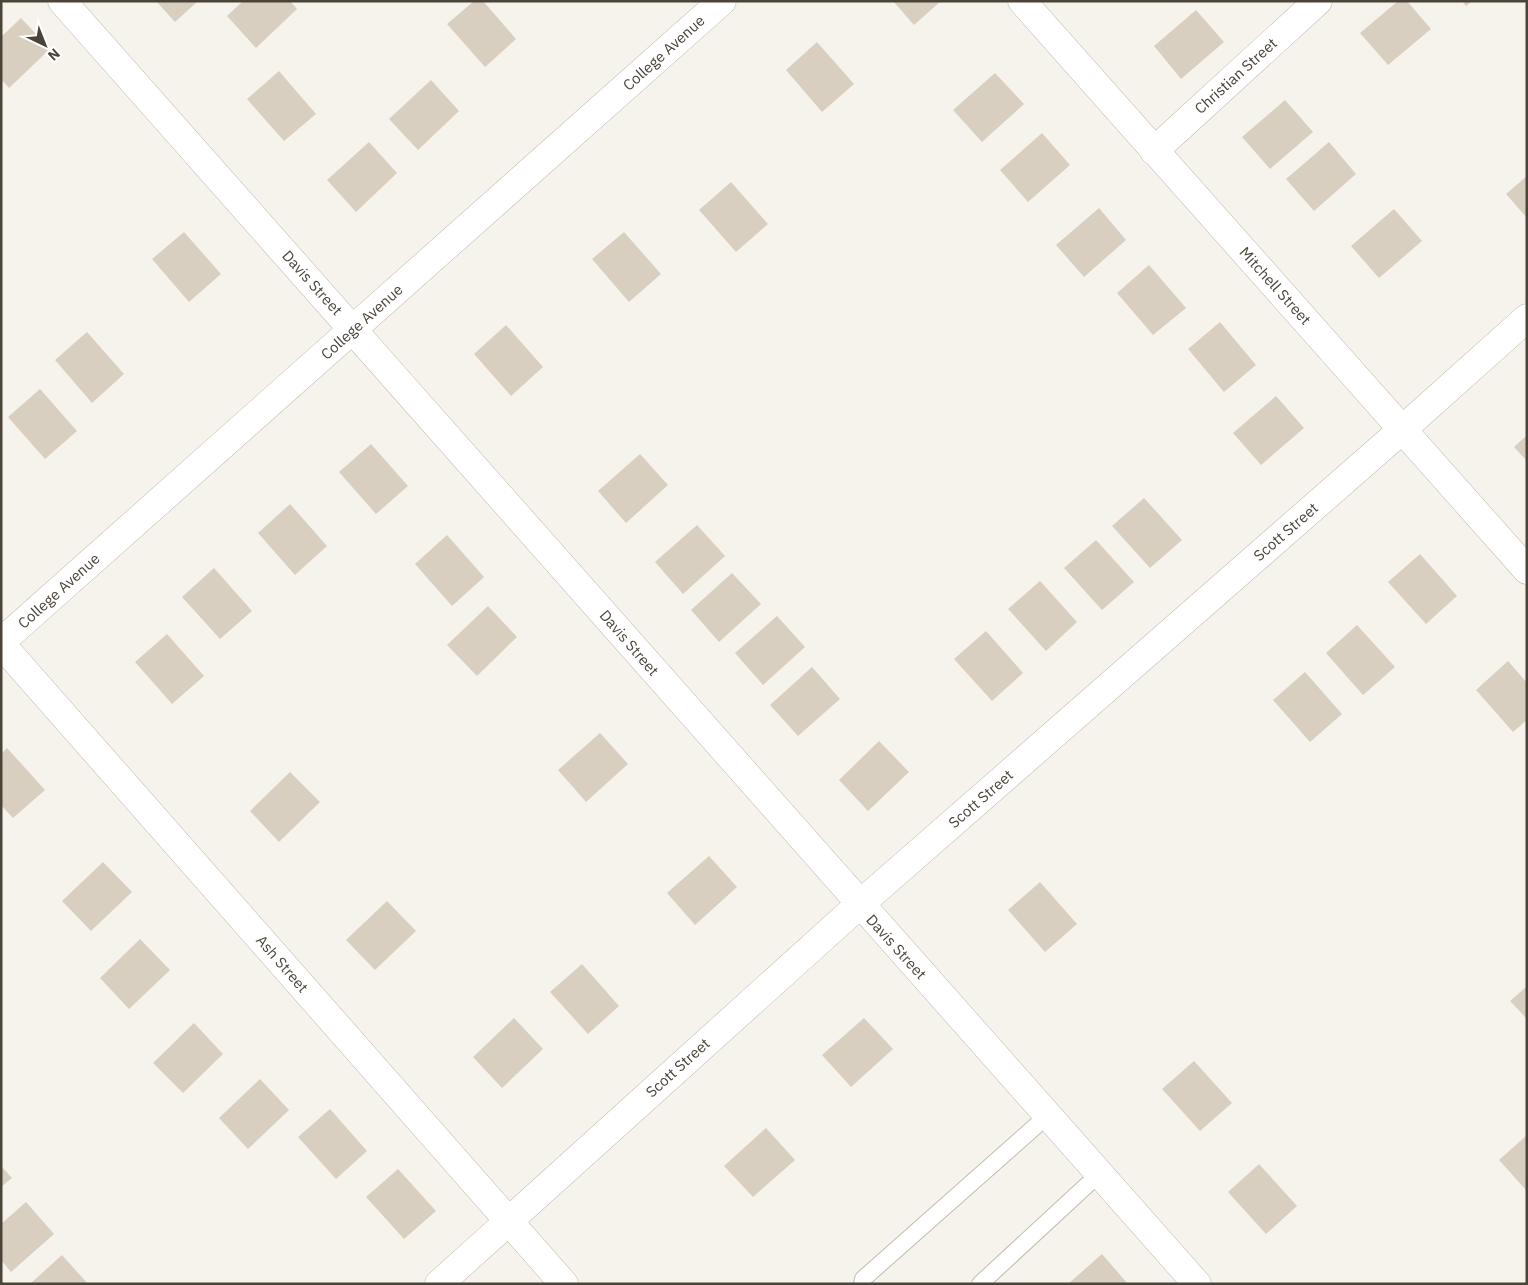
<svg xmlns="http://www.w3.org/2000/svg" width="1528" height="1285" font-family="'IBM Plex Sans',sans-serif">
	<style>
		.building { fill: #d8cfc1 }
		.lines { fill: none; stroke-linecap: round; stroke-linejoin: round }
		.service-casing { stroke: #c2bbae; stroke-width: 18 }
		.minor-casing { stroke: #c2bbae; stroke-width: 29 }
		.tertiary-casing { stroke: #c2bbae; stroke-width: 29 }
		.service { stroke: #fff; stroke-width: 16 }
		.minor { stroke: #fff; stroke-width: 28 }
		.tertiary { stroke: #fff; stroke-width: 28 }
		.labels { text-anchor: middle; stroke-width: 5; stroke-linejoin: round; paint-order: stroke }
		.street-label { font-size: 15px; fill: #4b4439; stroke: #fff }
	</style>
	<rect width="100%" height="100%" fill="#f6f3ec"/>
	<path class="building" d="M156,1H198L175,22Z
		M243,1H290L297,9L256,48L227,16Z
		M474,1H483L516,39L485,67L447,24Z
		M893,1H941L914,25Z
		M1398,1H1407L1431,29L1388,65L1360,33Z
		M1462,1H1472L1466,6Z
		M1196,10L1224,42L1181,79L1154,46Z
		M21,18L50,49L9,88L1,79V37Z
		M817,42L854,84L822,112L786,70Z
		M279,71L316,114L284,141L247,99Z
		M995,73L1024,104L982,142L953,110Z
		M431,80L459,111L418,150L389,119Z
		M1285,100L1313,132L1270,169L1242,137Z
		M1042,133L1070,165L1028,202L1000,170Z
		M369,142L397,173L356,212L327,180Z
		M1329,142L1356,174L1314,211L1286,179Z
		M1527,176V218L1506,194Z
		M731,182L768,224L736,252L699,210Z
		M1099,208L1126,240L1084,277L1056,245Z
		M1394,209L1422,241L1379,278L1351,246Z
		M184,232L221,274L189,302L152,259Z
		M624,232L661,274L629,302L592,259Z
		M1149,265L1186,308L1153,335L1117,293Z
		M1220,322L1256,365L1224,392L1188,349Z
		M506,325L543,367L511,396L474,354Z
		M87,332L124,374L92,403L55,360Z
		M40,389L77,431L45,459L8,417Z
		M1276,396L1304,428L1261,465L1233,433Z
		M1527,435V461L1514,447Z
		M371,444L408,486L376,514L339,472Z
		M640,454L668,485L626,523L598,491Z
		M1144,498L1182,540L1150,568L1112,526Z
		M290,504L327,546L295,575L258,533Z
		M697,525L725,556L683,594L655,562Z
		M447,535L484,577L452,606L415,564Z
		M1096,540L1134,582L1102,610L1064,568Z
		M1420,554L1457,596L1426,624L1388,582Z
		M214,568L252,611L220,639L182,597Z
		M732,573L761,604L719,642L691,610Z
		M1040,581L1077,622L1046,651L1008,609Z
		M488,606L517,637L477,676L447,645Z
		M777,616L805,647L763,685L735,653Z
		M1357,625L1395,667L1363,695L1326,653Z
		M986,631L1023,673L992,701L954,659Z
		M167,634L204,676L172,704L135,662Z
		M1508,661L1527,683V720L1513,732L1476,690Z
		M812,667L840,699L798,736L770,705Z
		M1305,672L1342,714L1310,742L1273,700Z
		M600,733L628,764L586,802L558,770Z
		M879,741L909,772L868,811L839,780Z
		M7,748L45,790L13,818L1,805V754Z
		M290,772L320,802L279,842L250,811Z
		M709,856L737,887L695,925L667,893Z
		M103,862L132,892L91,931L62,901Z
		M1040,882L1077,924L1045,952L1008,910Z
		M387,901L416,931L375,970L346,940Z
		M140,939L170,970L129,1009L100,978Z
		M582,964L619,1006L588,1034L550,992Z
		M1527,986V1019L1510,1001Z
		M514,1018L543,1049L502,1088L473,1057Z
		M864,1018L893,1049L851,1087L822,1055Z
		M194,1023L223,1054L183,1093L153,1063Z
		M1194,1061L1232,1103L1200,1131L1162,1089Z
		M260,1079L289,1110L248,1149L219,1118Z
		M330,1109L367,1151L336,1179L298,1137Z
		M766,1128L795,1160L753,1197L724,1166Z
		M1527,1135V1191L1499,1160Z
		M1259,1164L1297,1206L1266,1234L1228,1192Z
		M1,1166L12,1178L1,1187Z
		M398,1169L436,1211L404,1239L366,1197Z
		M26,1202L54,1234L11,1272L1,1260V1224Z
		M1102,1254L1128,1284H1068Z
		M62,1255L88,1284H30Z"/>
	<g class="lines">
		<defs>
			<path id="service" d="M862,1284L863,1279L1047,1116
				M980,1284L1099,1174"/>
			<path id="minor" d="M62,1C441,428 816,858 1197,1284
				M1022,1L1527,570
				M1154,151L1318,1
				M1,644L564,1284
				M439,1284L859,905L1403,429L1527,318"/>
			<path id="tertiary" d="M1,642L722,1"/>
		</defs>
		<use href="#service" class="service-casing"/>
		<use href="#minor" class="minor-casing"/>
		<use href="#tertiary" class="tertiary-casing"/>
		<use href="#service" class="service"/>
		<use href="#minor" class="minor"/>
		<use href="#tertiary" class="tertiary"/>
	</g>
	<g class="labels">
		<g class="street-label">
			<text transform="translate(664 53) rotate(-42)" y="5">College Avenue</text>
			<text transform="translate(1236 76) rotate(-42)" y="5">Christian Street</text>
			<text transform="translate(312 283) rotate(48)" y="5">Davis Street</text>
			<text transform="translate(1275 286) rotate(48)" y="5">Mitchell Street</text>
			<text transform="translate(362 322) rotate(-42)" y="5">College Avenue</text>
			<text transform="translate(1286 532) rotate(-41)" y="5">Scott Street</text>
			<text transform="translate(59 591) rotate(-42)" y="5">College Avenue</text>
			<text transform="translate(629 643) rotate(49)" y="5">Davis Street</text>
			<text transform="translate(981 799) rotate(-41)" y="5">Scott Street</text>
			<text transform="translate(896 947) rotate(48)" y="5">Davis Street</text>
			<text transform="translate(282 964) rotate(49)" y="5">Ash Street</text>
			<text transform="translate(678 1068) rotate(-42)" y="5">Scott Street</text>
		</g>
	</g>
	<rect width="1528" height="1285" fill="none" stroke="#4b4439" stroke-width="5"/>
	<g transform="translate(45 45) rotate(137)" stroke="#ffffff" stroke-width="4" paint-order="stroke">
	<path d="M0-4L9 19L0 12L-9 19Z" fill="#4b4439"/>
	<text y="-8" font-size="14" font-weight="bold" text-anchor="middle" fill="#4b4439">N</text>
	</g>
</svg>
